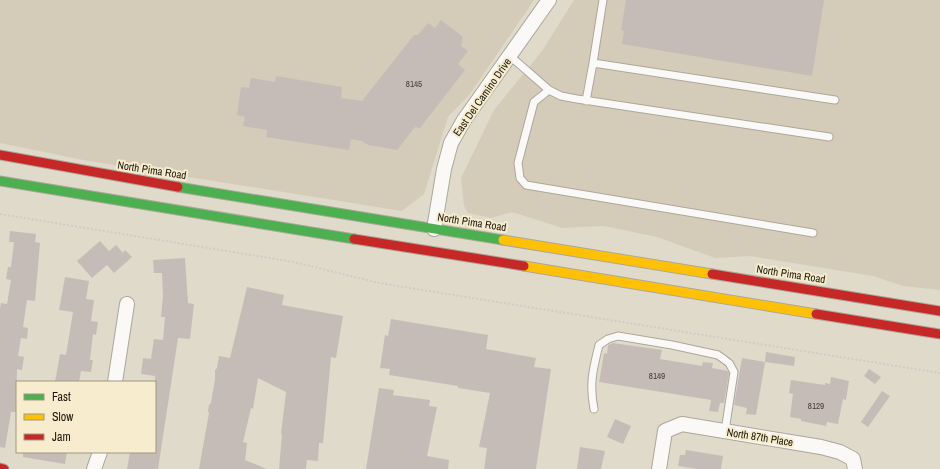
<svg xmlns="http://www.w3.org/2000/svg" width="940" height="469" font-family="'Archivo Narrow',sans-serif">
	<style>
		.commercial { fill: #d5cbb9 }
		.building { fill: #c5bcb8 }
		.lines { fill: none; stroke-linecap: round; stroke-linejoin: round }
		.lane-casing { stroke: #aca79b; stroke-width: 9 }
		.street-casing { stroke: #aca79b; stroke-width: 16 }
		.fast-casing { stroke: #aca79b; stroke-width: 11 }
		.slow-casing { stroke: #aca79b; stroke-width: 11 }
		.jam-casing { stroke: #aca79b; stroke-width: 11 }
		.path { stroke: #ceccc8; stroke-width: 2; stroke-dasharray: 2 2; stroke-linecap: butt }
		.lane { stroke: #faf9f7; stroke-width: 7 }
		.street { stroke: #faf9f7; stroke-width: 14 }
		.fast { stroke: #4caf50; stroke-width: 9 }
		.slow { stroke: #ffc107; stroke-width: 9 }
		.jam { stroke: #c62828; stroke-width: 9 }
		.labels { text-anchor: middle; stroke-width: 4; stroke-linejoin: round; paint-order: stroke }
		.number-label { font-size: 9px; fill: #464037 }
		.street-label { font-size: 11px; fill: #1b170c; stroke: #f7ecce }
	</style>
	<rect width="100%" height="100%" fill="#e0daca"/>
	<path class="commercial" d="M0,0H534L470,94L448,117L424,194L402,211L83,160L0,143Z
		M574,0H940V290L903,286L873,276L750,256L715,258L657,237L604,226L562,228L512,212L491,218L468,213L464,206L461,178L494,110L542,51Z"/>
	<path class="building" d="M626,0H824L812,76L622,44L624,31L621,30Z
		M441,20L463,37L461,46L468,51L458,64L465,70L420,128L415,127L397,150L368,145L362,141L351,139L349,150L266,137L267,130L243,126L245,117L237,115L241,87L249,88L251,78L275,82L276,76L342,87L341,98L362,101L414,35H418L428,23L435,28Z
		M10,231L36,234L35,242L40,243L35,301L27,300L23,327L28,328L27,339L21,338L18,356L24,357L22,370L17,369L16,412H11L5,448L0,447V309L1,303L7,304L11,280L6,279L8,267H11L14,242H9Z
		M100,241L109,251L116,245L123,253L125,250L132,257L114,273L107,265L92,278L77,261Z
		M185,258L188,303L194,304L190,339L178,338L158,469H127L130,452H155V376L141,374L143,358L151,359L154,339L163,340L165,317H161L163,296L162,273H154L153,260Z
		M65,277L89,281L86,299L94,300L91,321L98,322L96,335L93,334L90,360H93L91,372L81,371L79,382H55L60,354L66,355L73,312L59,310Z
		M247,287L284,295L282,305L343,316L336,358L331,357L323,443H319L318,461L307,460L306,469H279L282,434H281L286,392L258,378L253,409L251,408L243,442L247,443L245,460L267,469H199L209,413L208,411L209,405L211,403L215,379V370L217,368L219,356L230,358Z
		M391,319L488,335L486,349L536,358L534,367L551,369L536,469H484L487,448L479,447L490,393L458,388V386L389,375L390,369L380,368L385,335L388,336Z
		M613,343L662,350L660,359L702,366L703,362L713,363L712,368L728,371L729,373L724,403H720L718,412L709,411L711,400L599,382L604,353L607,354L608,345Z
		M766,352L795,357L794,366L765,362Z
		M742,358L765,362L756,415L746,414L747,408L734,405Z
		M869,369L881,377L875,384L864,376Z
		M831,377L849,381L846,400L843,399L838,424L827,422L826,426L801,421V419L790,417L793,394L789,393L791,380L825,385V383L830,384Z
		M379,388L394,390L393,395L430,400L429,406L437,407L427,456L449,460L448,469H366Z
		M882,391L890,396L868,427L861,422Z
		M615,419L631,426L623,444L607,437Z
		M580,447L605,451L601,469H577Z
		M686,450L723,456L721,469H697L678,466L680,455H685Z
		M23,452H67L65,464L23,457Z"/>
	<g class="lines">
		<defs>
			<path id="lane" d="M603,0L593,63L835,100
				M510,56L549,90
				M586,101L593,63
				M813,233L526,185L520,178L518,163L534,102L549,90L561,96L577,99L829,137
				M594,409C589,384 593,369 599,345L608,339L618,336L672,345L718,355L729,363L734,372L725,431"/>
			<path id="street" d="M434,229L444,169L451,143L464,120L549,0
				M115,382L127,304
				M94,469L100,452
				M659,469L665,431L682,424L821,447L840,452L853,459L855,469"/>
			<path id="fast" d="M0,181L354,239
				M178,187L503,240"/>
			<path id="slow" d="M503,240L712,274
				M524,266L816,314"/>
			<path id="jam" d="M0,155L178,187
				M354,239L524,266
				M712,274L940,311
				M816,314L940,334
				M0,468L4,469"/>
		</defs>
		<use href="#lane" class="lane-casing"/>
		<use href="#street" class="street-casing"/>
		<use href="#fast" class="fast-casing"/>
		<use href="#slow" class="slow-casing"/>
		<use href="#jam" class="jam-casing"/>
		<path class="path" d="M0,214L294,262L379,283L940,373"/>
		<use href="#lane" class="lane"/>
		<use href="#street" class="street"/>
		<use href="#fast" class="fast"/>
		<use href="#slow" class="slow"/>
		<use href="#jam" class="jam"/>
	</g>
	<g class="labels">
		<g class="number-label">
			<text x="414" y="87">8145</text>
			<text x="657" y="379">8149</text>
			<text x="816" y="409">8129</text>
		</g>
		<g class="street-label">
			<text transform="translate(482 97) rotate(-55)" y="4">East Del Camino Drive</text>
			<text transform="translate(152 170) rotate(9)" y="4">North Pima Road</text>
			<text transform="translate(472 222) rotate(9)" y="4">North Pima Road</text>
			<text transform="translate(791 274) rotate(9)" y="4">North Pima Road</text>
			<text transform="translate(760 437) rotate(9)" y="4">North 87th Place</text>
		</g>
	</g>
	<rect x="16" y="381" width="140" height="72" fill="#f7ecce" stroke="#9f9780"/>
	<rect x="24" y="394" width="20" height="6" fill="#4caf50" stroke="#9f9780"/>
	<text x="52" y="401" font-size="12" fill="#1b170c">Fast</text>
	<rect x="24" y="414" width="20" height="6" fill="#ffc107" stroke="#9f9780"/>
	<text x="52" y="421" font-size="12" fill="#1b170c">Slow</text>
	<rect x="24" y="434" width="20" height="6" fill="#c62828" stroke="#9f9780"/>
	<text x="52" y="441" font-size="12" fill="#1b170c">Jam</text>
</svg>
